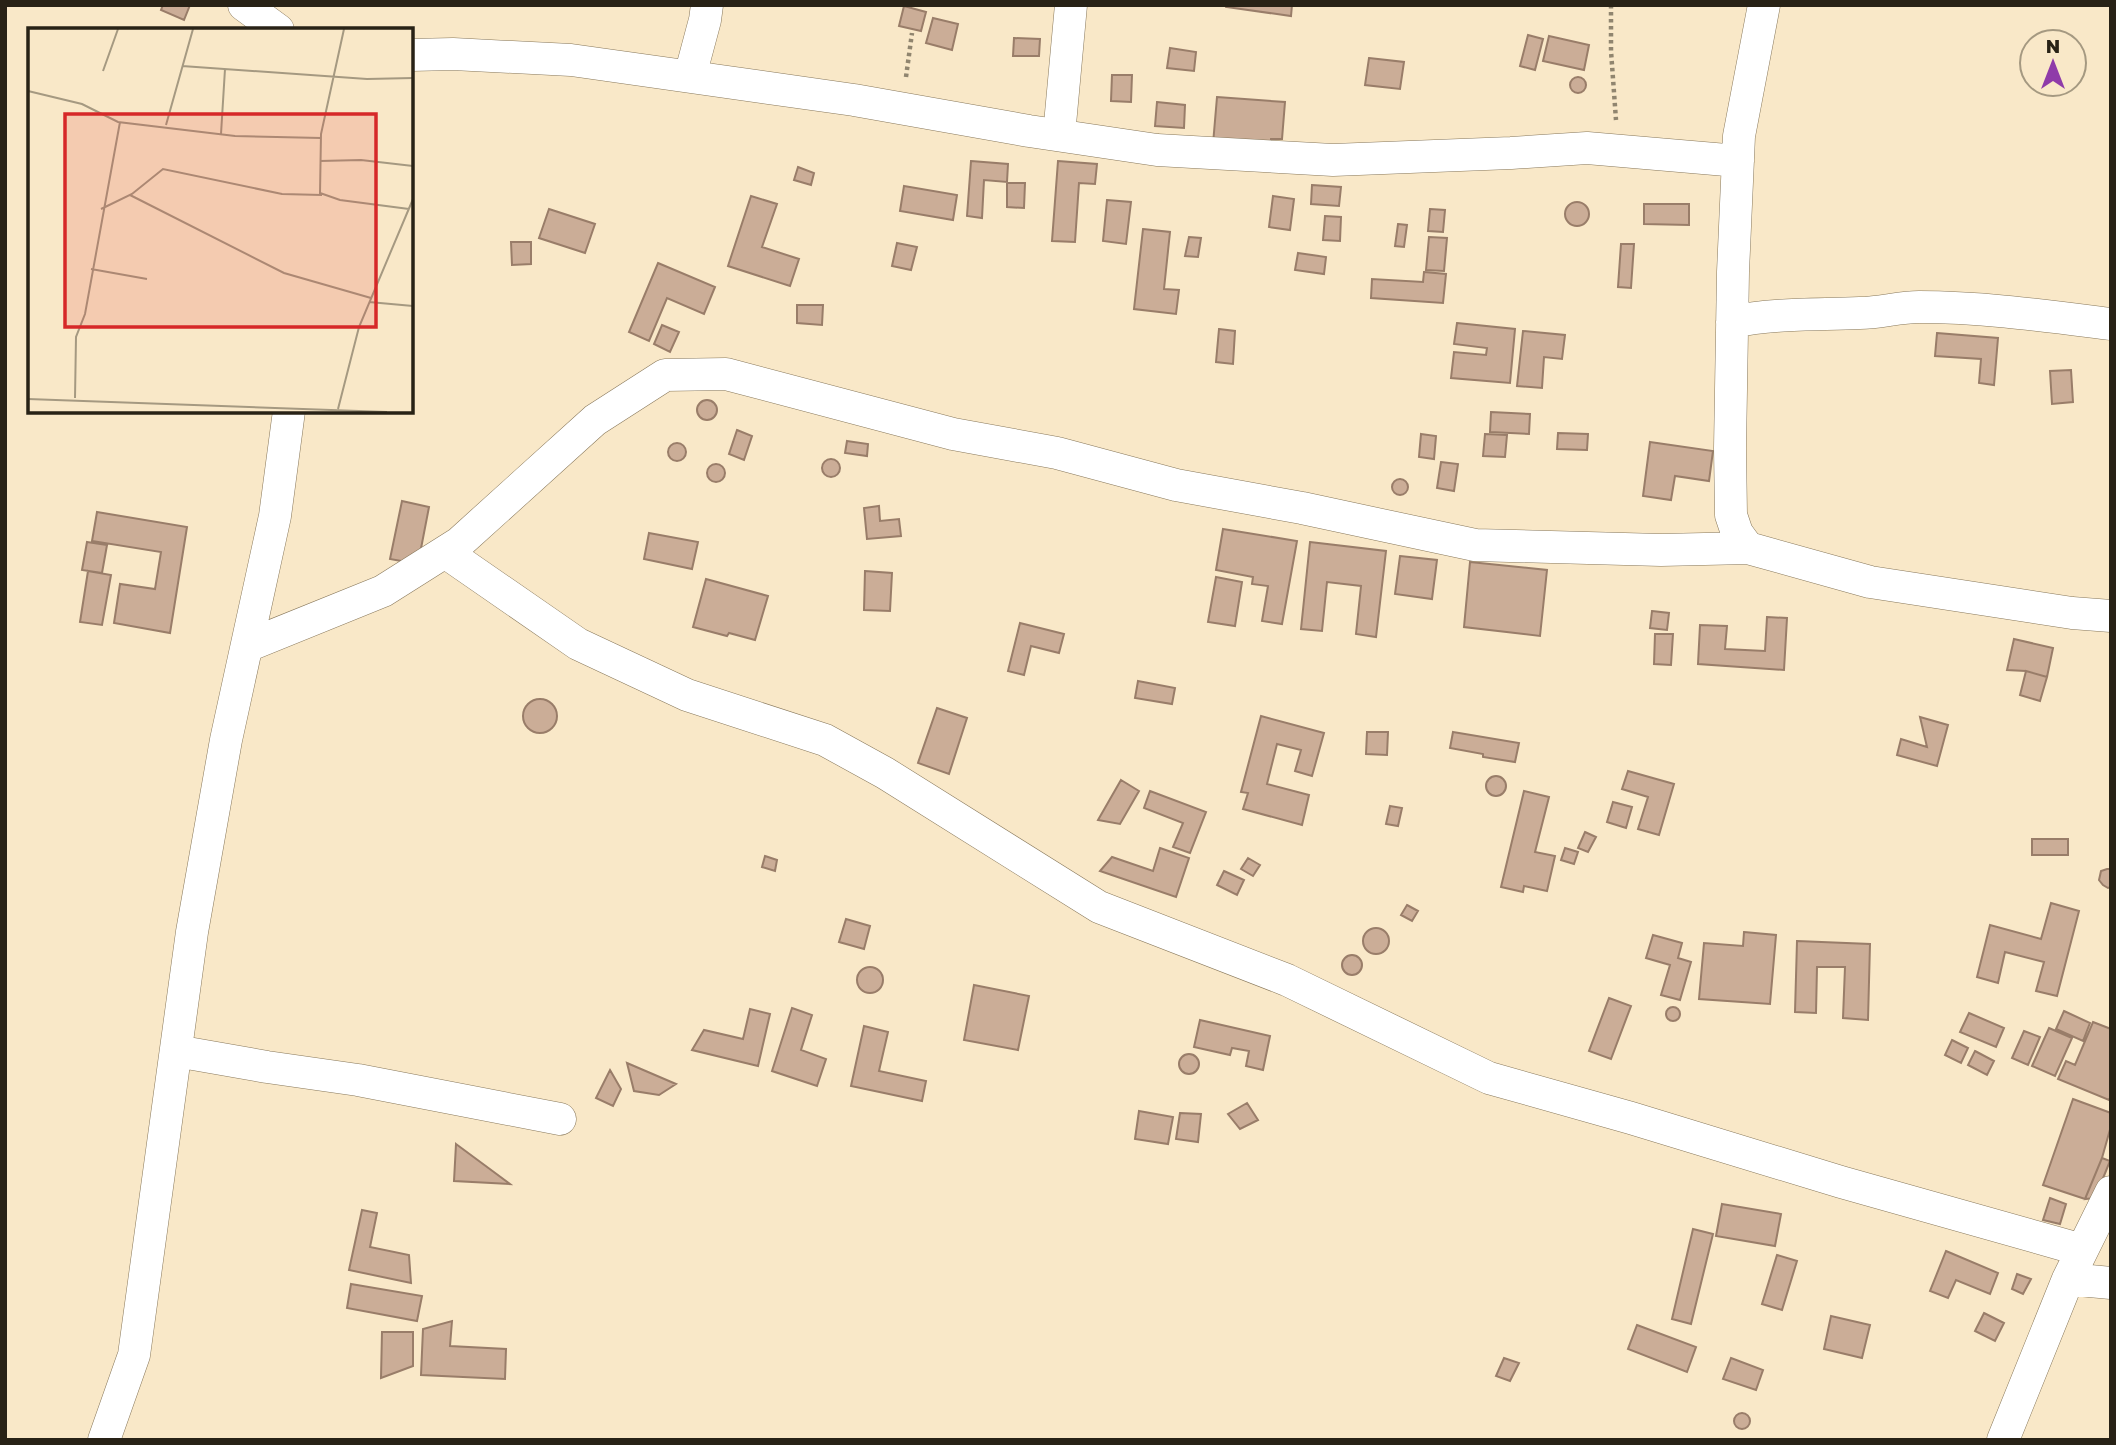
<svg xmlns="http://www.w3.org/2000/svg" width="2116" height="1445" font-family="'Golos Text',sans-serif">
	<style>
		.building { fill: #cbad97; stroke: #997d69; stroke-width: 2 }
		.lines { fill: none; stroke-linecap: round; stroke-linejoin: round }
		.street-casing { stroke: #88785b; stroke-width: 33 }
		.path { stroke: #90856f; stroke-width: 4.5; stroke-dasharray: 3.5 3.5; stroke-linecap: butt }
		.street { stroke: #fff; stroke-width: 32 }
		.inset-road { fill: none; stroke: #a59981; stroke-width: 2 }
		.view { fill: #d62828; fill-opacity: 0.15; stroke: #d62828; stroke-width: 3.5 }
		.inset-edge { fill: none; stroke: #282216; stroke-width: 3.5 }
	</style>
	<rect width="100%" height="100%" fill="#f9e8c8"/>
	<path class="building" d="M163,5H190L184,20L161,10Z
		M1226,5H1292L1291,16L1226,7Z
		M904,6L926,12L921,31L899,26Z
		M933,18L958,24L952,50L926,43Z
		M1528,35L1543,39L1535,70L1520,66Z
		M1549,36L1589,45L1584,70L1543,61Z
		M1014,38L1040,39L1039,56H1013Z
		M1170,48L1196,52L1194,71L1167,68Z
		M1369,58L1404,62L1400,89L1365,85Z
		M1112,75H1132L1131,102L1111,101Z
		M1570 85a8 8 0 1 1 16 0a8 8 0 1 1-16 0Z
		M1217,97L1285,102L1282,139H1271L1270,149L1213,144Z
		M1157,102L1185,105L1184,128L1155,126Z
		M971,161L1008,164L1007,182L984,180L982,218L967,216Z
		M1058,161L1097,164L1095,184L1079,183L1075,242L1052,241Z
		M798,167L814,173L811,185L794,180Z
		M1007,183H1025L1024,208L1007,207Z
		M1312,185L1341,187L1339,206L1311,204Z
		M904,186L957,195L953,220L900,211Z
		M751,196L777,204L762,247L799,259L790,286L728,266Z
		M1273,196L1294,199L1290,230L1269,227Z
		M1107,200L1131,202L1126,244L1103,241Z
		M1565 214a12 12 0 1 1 24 0a12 12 0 1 1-24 0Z
		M1644,204H1689V225L1644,224Z
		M549,209L595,224L585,253L539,238Z
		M1430,209L1445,210L1443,232L1428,231Z
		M1325,216L1341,217L1340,241L1323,240Z
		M1398,224L1407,225L1404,247L1395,246Z
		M1143,229L1170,232L1164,289L1179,290L1176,314L1134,309Z
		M1189,237L1201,238L1198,257L1185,256Z
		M1429,237L1447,238L1444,271L1426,270Z
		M511,242H531V264L512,265Z
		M897,243L917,247L911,270L892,266Z
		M1621,244H1634L1631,288L1618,287Z
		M1298,253L1326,257L1324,274L1295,270Z
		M658,263L715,287L704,314L667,298L649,341L629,332Z
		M1424,272L1446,274L1443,303L1371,298L1372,279L1423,282Z
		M797,305H823L822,325L797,323Z
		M1457,323L1515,329L1510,383L1451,378L1454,352L1486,355L1487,348L1454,344Z
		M662,325L679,332L670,352L654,344Z
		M1219,329L1235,331L1233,364L1216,362Z
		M1523,331L1565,335L1562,359L1544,357L1542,388L1517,386Z
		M1937,333L1998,338L1994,385L1979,383L1981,359L1935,356Z
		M2071,370L2073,402L2052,404L2050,371Z
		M697 410a10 10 0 1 1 20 0a10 10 0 1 1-20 0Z
		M1491,412L1530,414L1529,434L1490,432Z
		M737,430L752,436L744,460L729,454Z
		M1558,433L1588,434L1587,450L1557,449Z
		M1421,434L1436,436L1434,459L1419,457Z
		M1485,434L1507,435L1505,457L1483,456Z
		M847,441L868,444L867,456L845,453Z
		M1650,442L1713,451L1709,481L1675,476L1671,500L1643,496Z
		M668 452a9 9 0 1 1 18 0a9 9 0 1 1-18 0Z
		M822 468a9 9 0 1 1 18 0a9 9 0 1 1-18 0Z
		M1441,462L1458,464L1454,491L1437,488Z
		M707 473a9 9 0 1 1 18 0a9 9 0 1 1-18 0Z
		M1392 487a8 8 0 1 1 16 0a8 8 0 1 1-16 0Z
		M402,501L429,507L418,564L390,559Z
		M879,506L880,521L899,519L901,536L867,539L864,508Z
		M97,512L187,527L170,633L114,623L120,584L155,589L161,552L92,541Z
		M1223,529L1297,541L1282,624L1262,621L1268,586L1252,584L1253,577L1216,570Z
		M649,533L698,542L692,569L644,559Z
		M87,542L107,545L102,573L82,570Z
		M1310,542L1386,551L1376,637L1356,634L1361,586L1327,582L1322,631L1301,629Z
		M1400,556L1437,560L1432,599L1395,594Z
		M1470,562L1547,570L1540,636L1464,627Z
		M88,571L111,575L102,625L80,622Z
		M865,571L892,573L890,611L864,610Z
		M1216,577L1242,582L1235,626L1208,622Z
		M706,579L768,596L755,640L729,633L727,636L693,627Z
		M1652,611L1669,613L1667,630L1650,628Z
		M1767,617L1787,618L1784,670L1698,664L1700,625L1727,626L1725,649L1765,651Z
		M1020,623L1064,634L1059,653L1031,646L1024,675L1008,671Z
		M1655,634H1673L1671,665L1654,664Z
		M2014,639L2053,648L2047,677L2026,671L2007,670Z
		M2026,671L2047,677L2040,701L2020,695Z
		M1138,681L1175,688L1172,704L1135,698Z
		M523 716a17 17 0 1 1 34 0a17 17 0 1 1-34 0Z
		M937,708L967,718L949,774L918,763Z
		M1261,716L1324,733L1312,776L1295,771L1301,750L1277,744L1267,784L1309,795L1302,825L1243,809L1248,793L1241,792Z
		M1920,717L1948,725L1937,766L1897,755L1901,739L1927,747Z
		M1367,732H1388L1387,755L1366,754Z
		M1453,732L1519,743L1515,762L1483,757V754L1450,748Z
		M1628,771L1674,784L1659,835L1638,829L1648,797L1622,789Z
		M1486 786a10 10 0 1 1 20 0a10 10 0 1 1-20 0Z
		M1121,780L1139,791L1120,824L1098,820Z
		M1150,791L1206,812L1190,853L1173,847L1183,823L1144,808Z
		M1524,791L1549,797L1535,852L1555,856L1547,891L1524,886L1523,892L1501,887Z
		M1613,802L1632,807L1626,828L1607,822Z
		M1390,806L1402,808L1398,826L1386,824Z
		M1585,832L1596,837L1588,852L1578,848Z
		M2032,839H2068V855H2032Z
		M1160,848L1189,858L1176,897L1100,871L1112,857L1153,871Z
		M1565,848L1578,852L1574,864L1561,860Z
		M765,856L777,860L775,871L762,867Z
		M1248,858L1260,865L1253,876L1241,869Z
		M2107,869H2111V887L2108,888L2103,885L2099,880L2101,871Z
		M1224,871L1244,880L1237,895L1217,885Z
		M2051,903L2079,911L2057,996L2036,991L2044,962L2005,952L1998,983L1977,977L1990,925L2041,939Z
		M1407,905L1418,911L1412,921L1401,915Z
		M846,919L870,926L864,949L839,942Z
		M1363 941a13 13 0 1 1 26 0a13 13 0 1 1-26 0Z
		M1744,932L1776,935L1770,1004L1699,999L1704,943L1743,946Z
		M1653,935L1682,943L1678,958L1691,962L1680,1000L1661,995L1670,965L1646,958Z
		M1797,941L1870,944L1868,1020L1843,1018L1845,967H1817L1816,1013L1795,1012Z
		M1342 965a10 10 0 1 1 20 0a10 10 0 1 1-20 0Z
		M857 980a13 13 0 1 1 26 0a13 13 0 1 1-26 0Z
		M974,985L1029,996L1018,1050L964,1040Z
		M1609,998L1631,1006L1611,1059L1589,1051Z
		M1666 1014a7 7 0 1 1 14 0a7 7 0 1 1-14 0Z
		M792,1008L812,1015L801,1050L826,1059L817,1086L772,1071Z
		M750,1009L770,1014L758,1066L692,1050L704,1030L743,1039Z
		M2064,1011L2090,1023L2083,1041L2056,1029Z
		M1969,1013L2004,1028L1996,1047L1960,1032Z
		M1200,1020L1270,1036L1263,1070L1246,1066L1249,1051L1232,1048L1230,1055L1194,1047Z
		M2093,1022L2111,1029V1096L2109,1100L2058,1079L2066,1061L2075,1065Z
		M864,1026L888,1032L879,1071L926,1081L922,1101L851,1086Z
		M2049,1028L2072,1038L2055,1076L2032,1066Z
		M2024,1031L2040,1037L2028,1065L2012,1058Z
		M1952,1040L1968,1048L1961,1063L1945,1055Z
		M1975,1051L1994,1061L1987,1075L1968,1065Z
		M1179 1064a10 10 0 1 1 20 0a10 10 0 1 1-20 0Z
		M627,1063L676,1084L659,1095L634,1091Z
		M610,1070L621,1089L613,1106L596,1098Z
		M2073,1099L2111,1113V1126L2102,1158L2085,1199L2043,1185Z
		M1247,1103L1258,1120L1240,1129L1228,1114Z
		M1139,1111L1173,1117L1168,1144L1135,1139Z
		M1180,1113L1201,1114L1198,1142L1176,1139Z
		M456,1144L510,1184L454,1181Z
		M2102,1158L2110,1161L2095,1198L2085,1199Z
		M2050,1198L2066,1204L2060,1224L2043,1220Z
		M1722,1204L1781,1214L1775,1246L1716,1236Z
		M362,1210L377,1213L370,1247L409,1255L411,1283L349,1270Z
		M1693,1229L1713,1234L1691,1324L1672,1319Z
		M1946,1251L1998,1273L1990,1294L1956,1280L1948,1298L1930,1291Z
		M1777,1255L1797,1261L1782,1310L1762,1304Z
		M2017,1274L2031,1279L2023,1294L2012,1289Z
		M351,1284L422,1296L417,1321L347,1308Z
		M1984,1313L2004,1323L1995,1341L1975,1331Z
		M1831,1316L1870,1325L1862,1358L1824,1349Z
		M452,1321L450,1346L506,1349L505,1379L421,1375L423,1329Z
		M1637,1325L1696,1347L1687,1372L1628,1349Z
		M382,1332H413V1366L381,1378Z
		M1504,1358L1519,1363L1510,1381L1496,1376Z
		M1731,1358L1763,1370L1756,1390L1723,1379Z
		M1734 1421a8 8 0 1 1 16 0a8 8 0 1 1-16 0Z"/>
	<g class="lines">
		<defs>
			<path id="street" d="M244,5L278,30
				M1764,5L1739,136L1733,272L1730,448L1731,515L1737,533L1748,548L1870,582L2072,613L2111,616
				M411,55L453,54L571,60L854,100L1029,131L1157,150L1333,160L1511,153L1587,148L1738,161
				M690,76L705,20L707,5
				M1059,135L1071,5
				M1732,322C1775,313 1817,315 1860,313C1880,313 1899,307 1919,307C1983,307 2047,316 2111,324
				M445,552L578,644L687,695L825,740L885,773L1099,907L1287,980L1489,1078L1631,1118L1841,1182L2082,1250
				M247,646L383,591L459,543L595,420L665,375L726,374L953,434L1057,453L1176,485L1302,508L1475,545L1661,550L1748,548
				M176,1051L267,1067L358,1080L560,1119
				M2068,1279L2111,1283
				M104,1440L134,1355L192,932L226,740L275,516L289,411
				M2003,1440L2068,1279L2111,1192"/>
		</defs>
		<use href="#street" class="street-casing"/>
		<path class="path" d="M1611,5V51L1616,120
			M906,77L912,33"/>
		<use href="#street" class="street"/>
	</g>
	<g transform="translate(28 28)">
		<rect width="385" height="385" fill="#f9e8c8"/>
		<path class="inset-road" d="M316,1L293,106L292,165L312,172L381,181M154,38L339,51L385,50M75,43L90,1M0,63L54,76L90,94L207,108L293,110M138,97L165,1M193,106L197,41M292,133L333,132L385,138M102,167L256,245L343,270M73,181L104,166L135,141L254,166L294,167M63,241L119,251M341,274L385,278M47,370L48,309L57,286L92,94M0,371L359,384M310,381L331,299L385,171"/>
		<path class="view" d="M37,86H348V299H37Z"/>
		<rect width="385" height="385" class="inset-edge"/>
	</g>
	<rect width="2116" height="1445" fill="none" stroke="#282216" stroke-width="14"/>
	<g transform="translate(2053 63)"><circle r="33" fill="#f9e8c8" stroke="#a59981" stroke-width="2"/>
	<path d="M0-5L12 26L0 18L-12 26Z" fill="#8f3ba9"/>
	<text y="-10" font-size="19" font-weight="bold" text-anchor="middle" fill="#282216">N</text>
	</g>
</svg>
